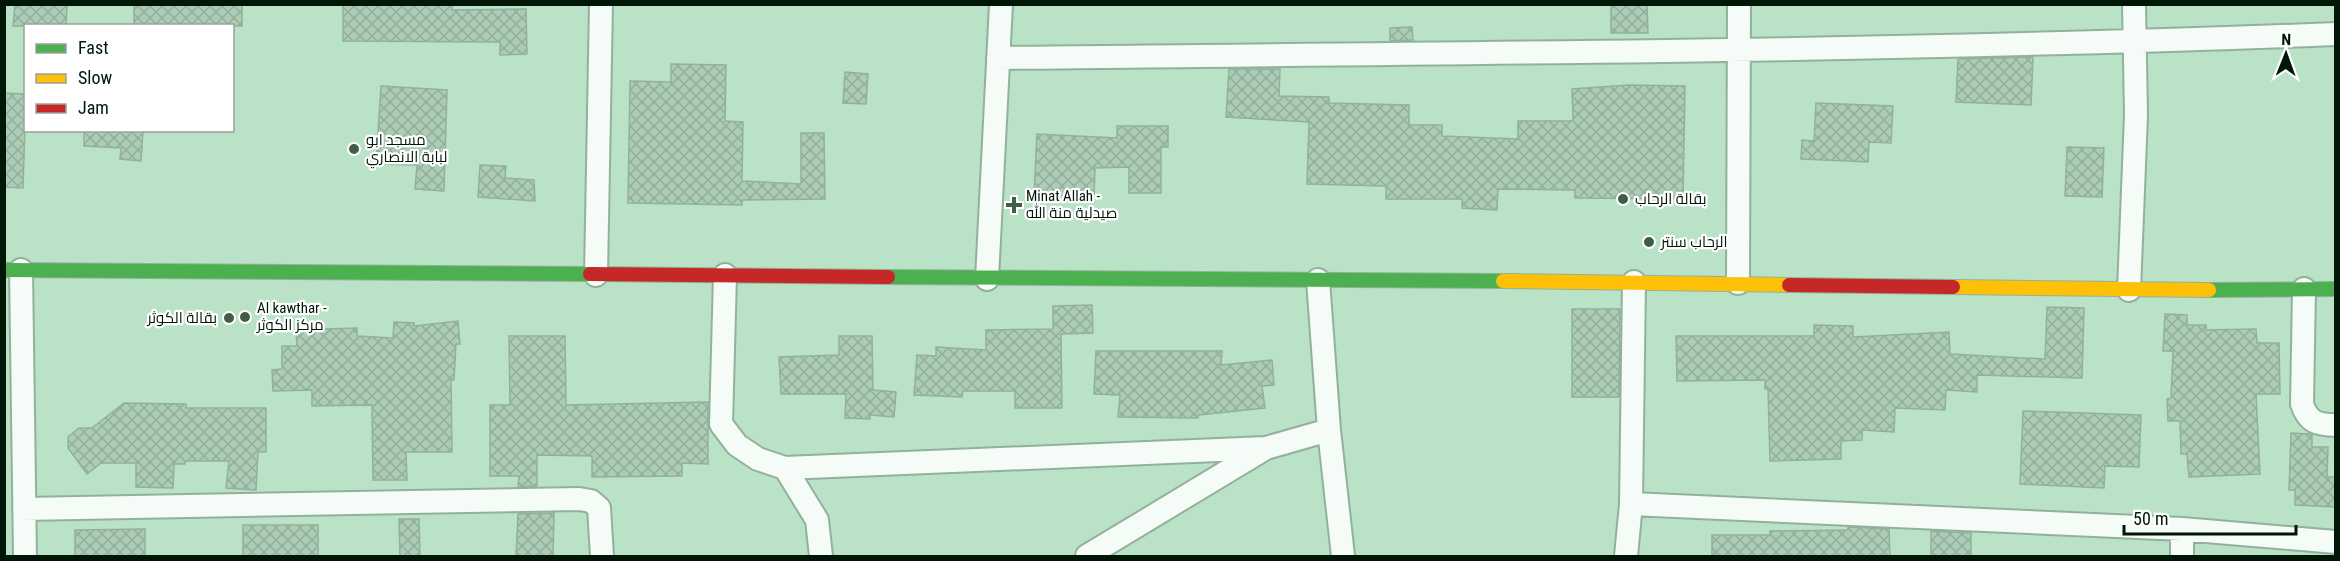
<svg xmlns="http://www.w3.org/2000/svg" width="2340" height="561" font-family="'Roboto Condensed',Cairo,sans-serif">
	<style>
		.building { fill: url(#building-cross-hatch); stroke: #91b19b; stroke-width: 1.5 }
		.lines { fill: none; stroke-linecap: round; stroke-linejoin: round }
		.street-casing { stroke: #92b19c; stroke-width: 26 }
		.fast-casing { stroke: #92b19c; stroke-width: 16 }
		.slow-casing { stroke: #92b19c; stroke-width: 16 }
		.jam-casing { stroke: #92b19c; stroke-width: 16 }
		.street { stroke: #f5fbf6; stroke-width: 22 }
		.fast { stroke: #4caf50; stroke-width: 14 }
		.slow { stroke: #ffc107; stroke-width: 14 }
		.jam { stroke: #c62828; stroke-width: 14 }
		.poi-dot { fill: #415d49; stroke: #fff; stroke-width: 2 }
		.labels { text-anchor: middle; stroke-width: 4.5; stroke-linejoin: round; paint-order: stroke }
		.poi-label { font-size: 15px; fill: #001606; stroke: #fff; text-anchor: start }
	</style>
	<defs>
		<pattern id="building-cross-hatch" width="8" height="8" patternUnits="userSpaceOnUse" patternTransform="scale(1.5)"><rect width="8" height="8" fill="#acccb5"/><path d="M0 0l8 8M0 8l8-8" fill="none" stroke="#92ae9a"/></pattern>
	</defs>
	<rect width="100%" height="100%" fill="#bae2c6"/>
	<path class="building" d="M15,4H67L66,26H13Z
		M134,4H242V26H134Z
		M343,4H452V10L526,9L527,54L500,55V42L343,41Z
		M1611,4H1647L1648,33H1611Z
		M1412,27L1413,40L1390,41V28Z
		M2033,57L2031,105L1956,102L1958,59Z
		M671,64L726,65L725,121L743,122L742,181L801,184V133H824L825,199L742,200V205L628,203L630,81L671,82Z
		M1229,69H1280L1279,96L1329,97V103L1409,105V125H1442V136L1518,139V121H1573L1572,89L1629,85L1685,86L1683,199L1575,198V190L1498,189L1497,210L1462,208V199H1386V186L1307,184L1309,122L1226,117Z
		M845,72L868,74L866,104L843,103Z
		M381,86L447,90L444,191L415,189L417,165L376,164Z
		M4,93L26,94L23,188L4,187Z
		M1816,103L1893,106L1891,143L1869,142L1868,162L1801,159L1802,140L1814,141Z
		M1117,126H1168V147H1161V193H1129V167L1095,168L1094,197L1034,194L1037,134L1117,138Z
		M84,130H143L141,161L120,159L121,148L84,146Z
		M2067,147L2104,148L2102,197L2065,196Z
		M480,165L506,166L505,178L534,180L535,201L478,197Z
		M1092,305L1093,333L1061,334L1062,408H1015V391H963L962,397L914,395L917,355L936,356V347L986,350V330L1053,329V306Z
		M2047,307L2084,308L2082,378L1977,375V392L1946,390L1945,410L1895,408L1894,432L1862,430V440L1841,441V459L1770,461L1768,389H1765V380L1677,381L1676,336H1814V325L1853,326V337L1949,332L1950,354L2045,359Z
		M1572,309H1620L1619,397H1572Z
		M2165,314L2187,315V325H2206V330L2256,329L2257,343H2279L2280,394H2256L2260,474L2189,477L2187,454H2181L2180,421H2168L2167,399L2171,398L2173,351H2163Z
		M458,321L460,344H456L454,380H451L452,452H406L407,480H373L372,405L312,406V390L273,391L272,370L282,369V346H297L296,330L357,328V336L393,338L394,322L414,323V326Z
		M509,336H565L566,405L708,402V464L682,463V476L592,477V456L537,455V486L518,487L519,476H490V405H510Z
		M839,336H872L873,390L896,392L894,417L870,415V419L845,418L846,394H781L779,357L839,355Z
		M1096,351H1222L1221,365L1272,360L1274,385L1262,386L1265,408L1198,415V418L1118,417L1120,395L1094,394Z
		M124,403L186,404V408H266V452H258L256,490L226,488L229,461H185V464H174L173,488L136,487V463H101L87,474L68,448V437L79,428H92Z
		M2023,411L2141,415L2139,467L2105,466L2104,488L2020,484Z
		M2291,433L2309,434L2312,435V447H2328L2327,477H2336V507L2295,505V490H2289Z
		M554,513L553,556H516L518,514Z
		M399,519H419L420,556H400Z
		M243,525H318V556H243Z
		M1848,527L1889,529L1890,556H1712V535H1770V531L1848,530Z
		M145,529V556H75V530Z
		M1931,531L1971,533V556H1931Z"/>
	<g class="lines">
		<defs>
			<path id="street" d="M998,58C1444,53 1890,52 2336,34
				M21,270L25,556
				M596,275L601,4
				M725,275L721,424L737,445L758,459L785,468L817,520L821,556
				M987,279L1001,4
				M1738,283L1739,4
				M2304,289L2302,404C2308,422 2317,425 2336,425
				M2129,290L2136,115L2134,4
				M1329,430L1343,556
				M785,468L1266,448
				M1631,504L2182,529L2336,542
				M24,509L579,499L591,501L599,508L602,556
				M2182,529V556
				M1087,556L1266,448L1329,430L1318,280
				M1626,556L1631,504L1634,282"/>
			<path id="fast" d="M4,270L590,274
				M888,277L1503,281
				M2209,290L2336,289"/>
			<path id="slow" d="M1503,281L1789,285
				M1953,287L2209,290"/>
			<path id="jam" d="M590,274L888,277
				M1789,285L1953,287"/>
		</defs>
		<use href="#street" class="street-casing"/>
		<use href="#fast" class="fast-casing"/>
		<use href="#slow" class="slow-casing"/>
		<use href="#jam" class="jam-casing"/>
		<use href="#street" class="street"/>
		<use href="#fast" class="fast"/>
		<use href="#slow" class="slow"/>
		<use href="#jam" class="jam"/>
	</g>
	<g class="poi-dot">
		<circle cx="354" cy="149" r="6"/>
		<circle cx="1623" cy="199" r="6"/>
		<path d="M1011 196h6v6h6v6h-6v6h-6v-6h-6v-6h6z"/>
		<circle cx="1649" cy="242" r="6"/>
		<circle cx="245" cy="317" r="6"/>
		<circle cx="229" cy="318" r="6"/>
	</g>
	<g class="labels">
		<g class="poi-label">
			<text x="366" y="145">مسجد ابو<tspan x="366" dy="17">لبابة الانصاري</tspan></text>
			<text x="1026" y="201">Minat Allah -<tspan x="1026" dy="17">صيدلية منة الله</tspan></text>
			<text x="1635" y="204">بقالة الرحاب</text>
			<text x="1661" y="247">الرحاب سنتر</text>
			<text x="257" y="313">Al kawthar -<tspan x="257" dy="17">مركز الكوثر</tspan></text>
			<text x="217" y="323" text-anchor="end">بقالة الكوثر</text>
		</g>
	</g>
	<rect width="2340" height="561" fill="none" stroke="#001606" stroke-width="12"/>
	<rect x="24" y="24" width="210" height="108" fill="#ffffff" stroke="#99a29b" stroke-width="1.5"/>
	<rect x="36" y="44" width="30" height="9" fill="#4caf50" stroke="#99a29b" stroke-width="1.5"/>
	<text x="78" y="54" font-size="18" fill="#001606">Fast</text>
	<rect x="36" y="74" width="30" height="9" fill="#ffc107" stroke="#99a29b" stroke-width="1.5"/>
	<text x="78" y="84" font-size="18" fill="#001606">Slow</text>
	<rect x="36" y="104" width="30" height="9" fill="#c62828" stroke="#99a29b" stroke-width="1.5"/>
	<text x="78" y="114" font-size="18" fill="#001606">Jam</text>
	<g transform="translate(2286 54) rotate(1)" stroke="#ffffff" stroke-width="4.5" paint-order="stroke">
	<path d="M0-4.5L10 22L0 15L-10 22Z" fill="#001606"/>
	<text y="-9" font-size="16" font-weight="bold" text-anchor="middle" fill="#001606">N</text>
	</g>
	<path d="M2124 525v9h172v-9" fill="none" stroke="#001606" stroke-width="3"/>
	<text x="2133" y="525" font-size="18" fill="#001606" stroke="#ffffff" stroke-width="4.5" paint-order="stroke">50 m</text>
</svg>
